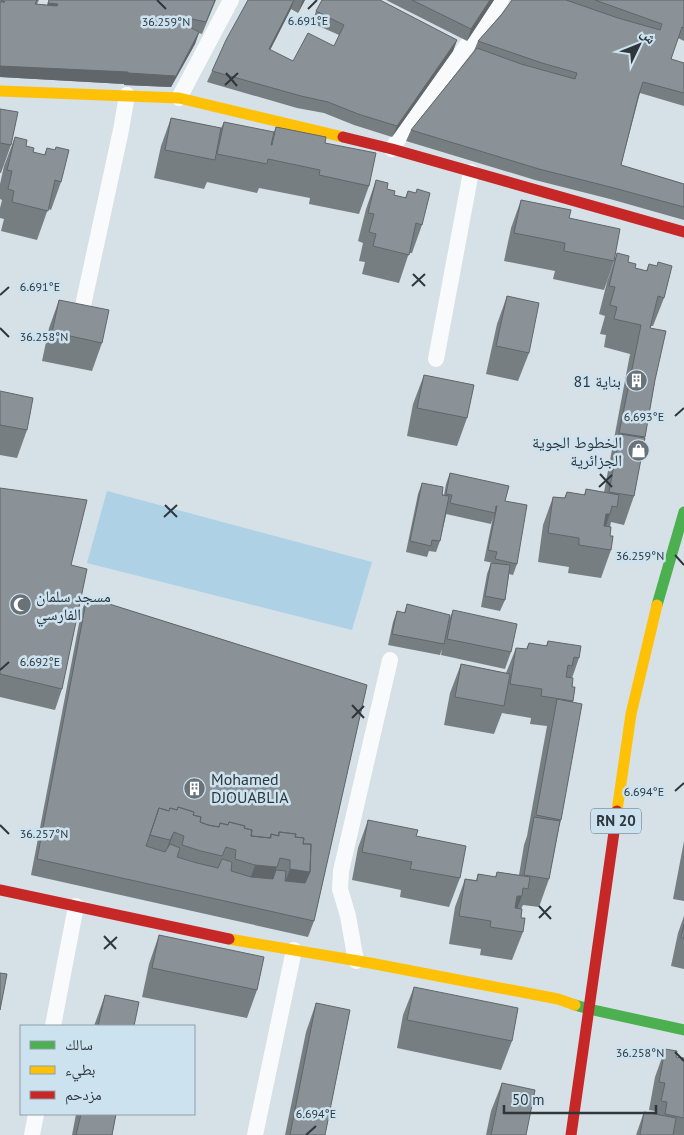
<svg xmlns="http://www.w3.org/2000/svg" width="684" height="1135" font-family="'PT Sans','Noto Naskh Arabic',sans-serif">
	<style>
		.grass { fill: #aed1e6 }
		.lines { fill: none; stroke-linecap: round; stroke-linejoin: round }
		.street { stroke: #f9fafb; stroke-width: 16 }
		.fast { stroke: #4caf50; stroke-width: 11 }
		.slow { stroke: #ffc107; stroke-width: 11 }
		.jam { stroke: #c62828; stroke-width: 11 }
		.wall { fill: #777e82 }
		.shaded-wall { fill: #61666a }
		.building { fill: #8a9297; stroke: #61666a; fill-rule: evenodd }
		.ticks { fill: none; stroke: #2f373c; stroke-width: 2 }
		.labels { text-anchor: middle; stroke-width: 5; stroke-linejoin: round; paint-order: stroke }
		.shield { fill: #cde2ef; stroke: #5e6a72; stroke-width: 1 }
		.shield-label { font-size: 15px; font-weight: bold; fill: #2f373c }
		.poi-label { font-size: 16px; fill: #2f373c; stroke: #cde2ef; text-anchor: end }
		.ticks-label { font-size: 12px; text-anchor: middle; fill: #2f373c; stroke: #cde2ef; stroke-width: 5; stroke-linejoin: round; paint-order: stroke }
	</style>
	<rect width="100%" height="100%" fill="#d5e0e7"/>
	<path class="grass" d="M107,491L372,562L352,630L87,563Z"/>
	<g class="lines">
		<path class="street" d="M179,98L231,0
			M392,149L408,124L501,0
			M84,301L121,130L127,95
			M436,359L471,172
			M356,961L348,916L340,889L341,871L390,660
			M53,1026L76,906
			M32,1135L36,1114
			M255,1135L294,950"/>
		<path class="fast" d="M657,605L684,512
			M575,1005L589,1009L684,1030"/>
		<path class="slow" d="M0,91L179,98L343,137
			M617,811L631,714L657,605
			M229,939L370,963L558,999L575,1005"/>
		<path class="jam" d="M343,137L392,149L684,232
			M0,890L229,939
			M571,1135L617,811"/>
	</g>
	<path class="wall" d="M0,0H39L37,4L47,5L49,0H216L202,34L199,33L195,44L171,87L124,85V84L0,77Z
		M248,0H305L298,13L291,9L270,50L293,61L334,46L339,35L312,23L316,11L457,40L453,51L392,137L354,125L324,113L297,108L207,82L212,71Z
		M386,0H494L467,41Z
		M512,0H684V41L678,38L671,59L684,63V106L640,93L621,165L684,184V220L610,199L535,180L406,141L411,130L474,51L478,41L502,14Z
		M0,109L11,145L1,173H0Z
		M171,118L221,128L224,122L273,134L276,127L325,143L369,186L359,214L309,204L310,198L259,188L257,193L207,182L204,189L154,178L161,146Z
		M15,137L33,152L44,155L47,148L61,182L51,210L48,209L37,240L1,231L4,219L0,218V208L2,200L0,199V184L4,166Z
		M376,180L394,195L405,198L408,191L422,225L412,253H409L399,283L362,274L365,262L359,261L363,243L358,241L366,209Z
		M521,200L569,218L614,261L604,290L553,279L555,271L504,261L511,228Z
		M617,253L635,268L646,271L649,264L664,298L653,326H651L650,328L655,380L634,496L624,525L611,522L610,527V536L611,550L601,578L568,573L569,567L538,562L543,525L553,497L564,498L567,492L584,495L586,489L604,492L630,354L604,347L606,335L600,334L605,316L599,314L607,282Z
		M507,296L529,353L518,381L486,374L497,324Z
		M59,300L102,343L92,371L42,361L49,328Z
		M424,375L467,418L457,446L407,436L413,404Z
		M0,391L27,430L17,458L0,455Z
		M450,473L505,501L517,564L513,575L509,574L505,600L500,611L481,607L487,574L491,563H493L484,561L493,517L491,524L446,514L448,507L440,541L436,552L429,551L427,557L406,552L418,494L422,483L444,495L446,484Z
		M0,488L71,565L62,689L55,710L0,697Z
		M87,597L367,685L314,921L308,937L31,875L81,613Z
		M407,604L449,620L453,610L511,652L505,669L441,655L442,649L440,655L388,645L393,622L397,611L404,613Z
		M548,641L579,658L572,678V687L573,701L561,820L559,827L549,879L539,907L523,905L521,909V918L523,932L512,960L480,955L481,949L449,944L455,907L465,879L476,880L478,874L495,877L497,872L519,875L524,845L527,836L547,726L530,724L531,718L502,713L494,734L444,725L450,693L461,664L506,673L516,648L526,649L529,643L546,646Z
		M368,820L416,836L460,878L449,907L400,897L401,890L352,880L358,848Z
		M684,841V901L673,899Z
		M684,916V969L671,966L678,933Z
		M159,935L257,990L247,1018L142,997L149,964Z
		M414,987L512,1041L501,1070L397,1048L403,1015Z
		M105,995L134,1026H94Z
		M316,1003L325,1135H285L306,1032Z
		M665,1049L676,1057L684,1058V1135H640L654,1114L655,1111L649,1110L655,1077Z
		M502,1083L526,1135H486L491,1111Z
		M644,1112L640,1135H636Z
		M76,1114H116L112,1135H72Z"/>
	<path class="shaded-wall" d="M294,0L291,9L265,60L269,49Z
		M303,0H305L298,13L302,2Z
		M490,0H494L467,41L471,29Z
		M48,3L58,4L54,15L44,14Z
		M199,32L195,44L171,87L124,85V84L0,77V66Z
		M457,40L453,51L392,137L397,126Z
		M606,514H610L600,543Z
		M174,832L164,861L159,869L170,840Z
		M255,865L277,867L267,895L245,894Z
		M290,869L310,872L299,900L279,897Z
		M517,896H522L511,925Z"/>
	<path class="building" d="M1,0H37L35,4L57,6L58,4L48,3L49,0H215L206,22L179,16L178,21L199,32L176,76L128,73V72L0,66V2H5Z
		M248,0H294L269,49L293,61L308,33L334,46L344,25L316,11L322,0H380L457,40L397,126L358,114L328,102L301,96L212,71L226,40Z
		M412,0H490L471,29Z
		M512,0H566L618,18L660,30L662,24L595,0H684V28L682,27L671,59L684,63V93L643,82L638,97L621,165L684,184V207L614,188L539,169L411,130L477,48L521,64L575,79L577,73L542,63L478,41L502,14Z
		M0,109L18,112L11,145L0,143Z
		M171,118L221,128L215,160L165,150Z
		M224,122L274,132L271,145H272L276,127L326,137L325,143L376,153L369,186L319,175L320,170L268,159L267,164L217,154Z
		M15,137L27,140L26,146L34,148L33,152L45,155L47,148L55,150L56,147L69,150L61,182L55,180L48,211L12,202L14,191L8,189L12,171L7,170Z
		M376,180L388,183L387,189L395,191L394,195L406,198L408,191L416,193L417,189L430,193L422,225L416,223L409,255L373,246L376,234L369,232L374,214L368,213Z
		M521,200L571,210L569,218L620,229L614,261L564,251L565,243L514,233Z
		M617,253L629,256L628,262L636,264L635,268L647,271L649,264L657,266L658,262L672,266L664,298L658,296L650,328L666,331L655,380L645,437L619,433L641,325L614,319L617,307L610,305L615,287L609,286Z
		M507,296L539,303L529,353L496,346Z
		M59,300L109,310L102,343L52,332Z
		M424,375L474,385L467,418L417,408Z
		M0,391L33,398L27,430L0,425Z
		M620,434L645,438L634,496L609,492Z
		M450,473L509,486L505,501L527,505L517,564L495,559L497,552L488,550L497,506H496L495,513L450,503L452,495L446,494Z
		M422,483L443,487L442,495L449,496L440,541L432,540L431,546L410,541Z
		M0,488L87,500L71,565L87,569L62,689L0,674Z
		M586,489L619,495L617,507L612,506L610,514H606L604,526L611,527L610,536H613L611,550L579,545V538L548,533L553,497L565,498L567,492L585,495Z
		M491,563L510,565L505,600L485,596Z
		M87,597L367,685L314,921L37,859ZM178,807L194,812L193,815L201,817L200,822L208,825L219,827L220,823L228,825L229,822L245,826L244,828L252,830L251,836L270,838L271,834L278,836L279,832L296,834L295,837L304,838L303,844H311L310,872L305,883L285,881L286,871L276,870L273,879L251,877L231,871L232,862L222,859L218,868L197,863L177,857L180,848L170,844L165,852L146,846L159,808L169,811L170,808L177,810Z
		M407,604L450,615L444,644L392,634L397,611L405,613Z
		M453,610L517,624L511,652L447,639Z
		M548,641L581,646L579,658L574,657L572,666L568,665L566,677L573,678L572,687H575L573,701L541,696L542,689L510,684L516,648L527,649L529,643L547,646Z
		M461,664L510,674L504,706L455,697Z
		M557,699L582,704L561,820L536,815Z
		M178,807L194,812L193,815L201,817L200,822L208,825L219,827L220,823L228,825L229,822L245,826L244,828L252,830L251,836L271,838V834L279,836V832L296,834L295,837L304,838L303,844H311L310,872L290,869V860L280,858L277,867L255,865L235,859L236,850L226,847L222,856L201,851L182,845L184,836L174,832L170,840L150,835L159,808L169,811L170,808L177,810Z
		M534,817L560,821L549,879L524,875Z
		M368,820L418,830L416,836L466,846L460,878L410,869L412,862L362,852Z
		M497,872L530,877L528,889L523,888L522,896H517L515,908L522,909L521,918H525L523,932L490,927L491,921L459,916L465,879L477,881L478,874L496,877Z
		M684,924V938H681Z
		M159,935L264,957L257,990L152,968Z
		M0,973L7,974L0,1010Z
		M414,987L518,1008L512,1041L407,1020Z
		M105,995L139,1002L134,1026H98Z
		M316,1003L350,1010L325,1135H290Z
		M665,1049L677,1051L676,1057L684,1058V1118L665,1114L667,1102L661,1101L665,1083L659,1082Z
		M502,1083L535,1090L526,1135H491Z
		M644,1112L676,1118L673,1135H640Z
		M81,1114H116L112,1135H76Z"/>
	<path class="ticks" d="M157,0L166,9M308,9L317,0M226,73L237,86M225,85L238,73M413,274L425,286M412,286L425,274M0,295L9,287M0,328L9,337M675,416L684,408M600,474L612,487M599,487L612,475M165,505L177,517M164,517L177,505M675,555L684,565M0,670L9,662M352,705L364,718M352,718L364,706M675,791L684,783M0,825L9,834M539,906L551,919M539,918L551,906M104,936L116,949M104,949L117,937M675,1052L684,1061M306,1135L316,1126"/>
	<defs>
		<symbol id="building-disc" viewBox="-11 -11 22 22"><circle r="9.5" fill="#697278" stroke="#cde2ef"/><path d="M-4-6H4V6H1V3H-1V6H-4ZM-2.5-4.3h1.7v1.8h-1.7ZM.8-4.3h1.7v1.8H.8ZM-2.5-1h1.7V.8h-1.7ZM.8-1h1.7V.8H.8Z" fill="#fff"/></symbol>
		<symbol id="shop-disc" viewBox="-11 -11 22 22"><circle r="9.5" fill="#697278" stroke="#cde2ef"/><path d="M-5-2.5h2.3a2.7 3.5 0 0 1 5.4 0H5L5.5 6h-11ZM-1.5-2.5h3a1.5 2.3 0 0 0-3 0Z" fill="#fff"/></symbol>
		<symbol id="mosque-disc" viewBox="-11 -11 22 22"><circle r="9.5" fill="#697278" stroke="#cde2ef"/><path d="M3.5-4.9A6 6 0 1 0 3.5 4.9A5 5 0 1 1 3.5-4.9Z" fill="#fff"/></symbol>
	</defs>
	<g fill-rule="evenodd">
		<use href="#building-disc" x="624" y="368" width="25" height="25"/>
		<use href="#shop-disc" x="626" y="438" width="25" height="25"/>
		<use href="#mosque-disc" x="8" y="592" width="25" height="25"/>
		<use href="#building-disc" x="182" y="776" width="25" height="25"/>
	</g>
	<g class="labels">
		<rect class="shield" x="591" y="808.5" width="50" height="25" rx="4"/>
		<g class="shield-label">
			<text x="616" y="826">RN 20</text>
		</g>
		<g class="poi-label">
			<text x="621" y="387">بناية 81</text>
			<text x="622" y="448">الخطوط الجوية<tspan x="622" dy="18">الجزائرية</tspan></text>
			<text x="36" y="602" text-anchor="start">مسجد سلمان<tspan x="36" dy="18">الفارسي</tspan></text>
			<text x="211" y="785" text-anchor="start">Mohamed<tspan x="211" dy="18">DJOUABLIA</tspan></text>
		</g>
	</g>
	<g class="ticks-label">
		<text x="308" y="25">6.691°E</text>
		<text x="166" y="26">36.259°N</text>
		<text x="40" y="291">6.691°E</text>
		<text x="44" y="341">36.258°N</text>
		<text x="644" y="421">6.693°E</text>
		<text x="640" y="560">36.259°N</text>
		<text x="40" y="666">6.692°E</text>
		<text x="644" y="796">6.694°E</text>
		<text x="44" y="838">36.257°N</text>
		<text x="640" y="1057">36.258°N</text>
		<text x="316" y="1118">6.694°E</text>
	</g>
	<rect x="20" y="1025" width="175" height="90" fill="#cde2ef" stroke="#8e9ea7"/>
	<rect x="30" y="1041" width="25" height="8" fill="#4caf50" stroke="#8e9ea7"/>
	<text x="65" y="1050" font-size="15" fill="#2f373c">سالك</text>
	<rect x="30" y="1066" width="25" height="8" fill="#ffc107" stroke="#8e9ea7"/>
	<text x="65" y="1075" font-size="15" fill="#2f373c">بطيء</text>
	<rect x="30" y="1091" width="25" height="8" fill="#c62828" stroke="#8e9ea7"/>
	<text x="65" y="1100" font-size="15" fill="#2f373c">مزدحم</text>
	<g transform="translate(639 45) rotate(47)" stroke="#cde2ef" stroke-width="4" paint-order="stroke">
	<path d="M0-4L9 19L0 12L-9 19Z" fill="#2f373c"/>
	<text y="-8" font-size="14" font-weight="bold" text-anchor="middle" fill="#2f373c">ش</text>
	</g>
	<path d="M504 1105v8h152v-8" fill="none" stroke="#2f373c" stroke-width="2.5"/>
	<text x="512" y="1105" font-size="15" fill="#2f373c" stroke="#cde2ef" stroke-width="4" paint-order="stroke">50 m</text>
</svg>
